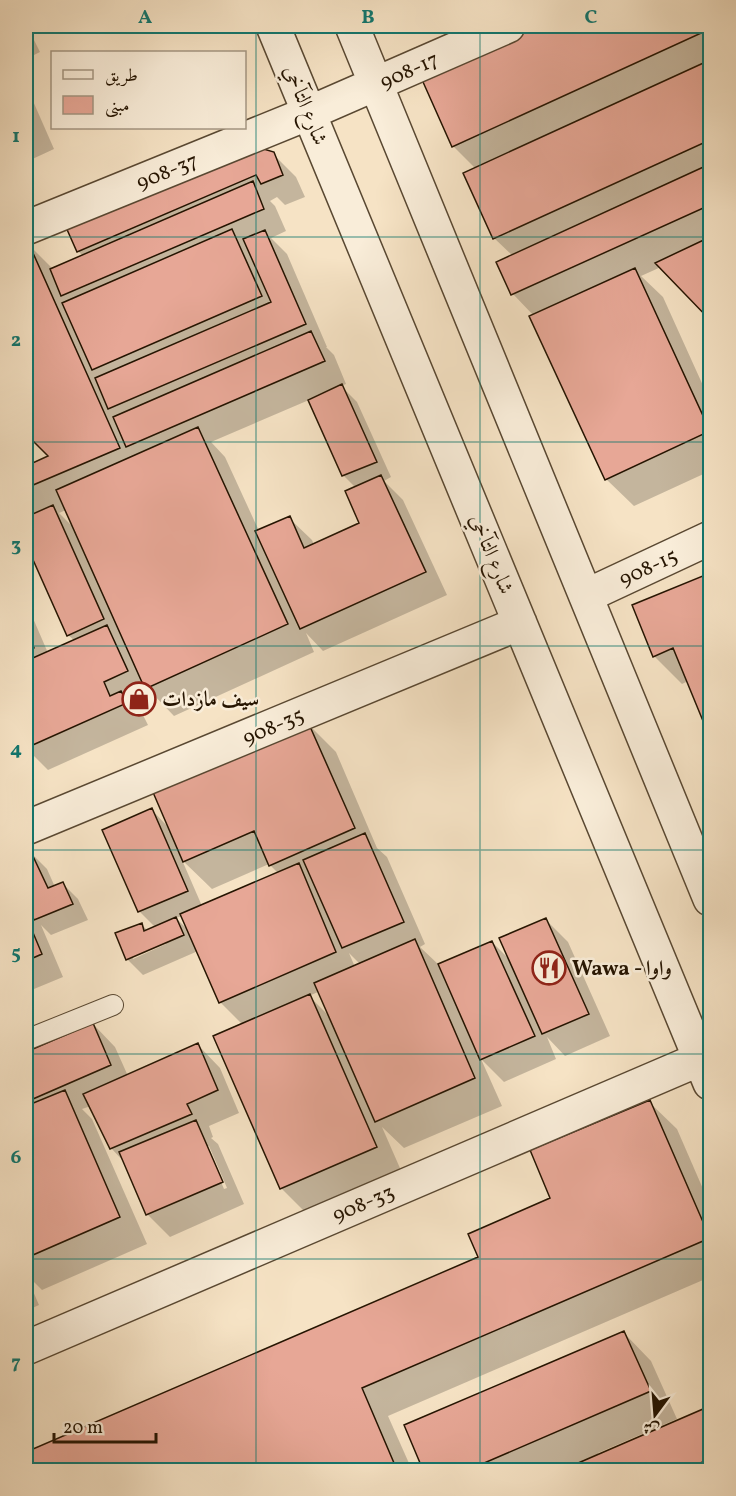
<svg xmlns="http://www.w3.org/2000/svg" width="736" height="1496" font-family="Vollkorn,Amiri,serif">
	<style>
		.shadow { fill: #0003; fill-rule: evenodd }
		.building { fill: #e7a796; stroke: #251401; stroke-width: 1.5 }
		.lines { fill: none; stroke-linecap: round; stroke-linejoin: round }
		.lane-casing { stroke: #594832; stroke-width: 22 }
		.street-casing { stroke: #594832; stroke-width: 36 }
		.lane { stroke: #f9edd9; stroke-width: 20 }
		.street { stroke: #f9edd9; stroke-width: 33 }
		.grid { fill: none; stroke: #0f766e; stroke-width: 1.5; stroke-opacity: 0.55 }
		.labels { text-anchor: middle; stroke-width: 5; stroke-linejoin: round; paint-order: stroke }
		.street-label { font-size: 21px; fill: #251401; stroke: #f9edd9 }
		.poi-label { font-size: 21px; font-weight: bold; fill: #251401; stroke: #f9edd9; text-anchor: start }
		.neatline { fill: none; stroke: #0f766e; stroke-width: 2 }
		.grid-label { font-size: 20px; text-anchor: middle; font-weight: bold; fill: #0f766e }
	</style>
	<rect width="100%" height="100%" fill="#f6e3c5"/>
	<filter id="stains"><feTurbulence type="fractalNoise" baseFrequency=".00333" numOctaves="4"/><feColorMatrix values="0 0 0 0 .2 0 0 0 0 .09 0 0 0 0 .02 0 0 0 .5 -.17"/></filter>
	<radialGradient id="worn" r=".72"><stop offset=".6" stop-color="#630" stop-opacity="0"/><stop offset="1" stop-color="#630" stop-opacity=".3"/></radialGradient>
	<path class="shadow" d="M26,26H27L40,52L26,59Z
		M533,26H710V318L661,267L641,276L663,297L710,401V471L634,506L606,479L534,316L513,294L498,262L513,256L494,238L476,169L453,146L421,74Z
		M26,85L54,149L26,162Z
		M273,154L296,177L305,197L285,205L277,197L270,201L275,206L286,231L271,238L287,254L327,347H326L334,355L346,384L341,386L357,402L391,477L384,481L403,500L447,595L323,651L306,633L314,652L174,716L151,692L131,702L143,715L148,725L48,770L26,748V602L48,653L75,641L68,635L26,540V519L29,518L26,515V468L50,457L26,431V247L29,245L53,269L83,256L78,251ZM309,400L343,475L356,488L361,524L314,545L312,540L289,518L259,531L225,457L211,442ZM66,510L75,529L59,513Z
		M710,574V734L688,681L682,684L654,656L634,606Z
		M308,724L336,752L377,848L387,857L425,944L420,947L439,965L492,942L511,961L546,920L568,942L610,1036L565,1056L547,1037L556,1059L504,1082L481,1059L502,1106L404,1148L382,1127L403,1175L309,1216L281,1188L243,1025L220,1002L198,951L143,975L127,959L141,924L148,931L156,928L139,911L152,810L169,828ZM182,860L212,889L269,864L278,873L202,906ZM182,916L189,931L176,918ZM165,941L166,944L133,959V955ZM349,953L360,964L355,967ZM320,991L331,1018L309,996Z
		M31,853L47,869L55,887L62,883L78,899L88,920L51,935L41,925L63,977L34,989L26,981V856Z
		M93,1024L115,1047L128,1076L198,1045L220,1068L239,1113L209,1126L213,1137L211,1138L218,1144L244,1204L170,1237L147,1214L125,1163L111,1148L91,1106L82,1109L92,1119L147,1244L42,1290L26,1274V1054ZM206,1146H209L227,1188L224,1189Z
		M649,1102L677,1129L710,1205V1277L388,1416L412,1470H26V1453L480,1257L552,1199Z
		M26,1275L39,1305L26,1311Z
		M624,1333L651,1361L677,1419L598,1453L599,1456L710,1408V1470H425L406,1426Z"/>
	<path class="building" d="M530,26H710V29L452,147L419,73Z
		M710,60V140L493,239L463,173Z
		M250,145L274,152L283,175L261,184L256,175L77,252L65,225Z
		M710,164V205L511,295L496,262Z
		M253,181L264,209L61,296L50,269Z
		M232,229L262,296L92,370L62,303Z
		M265,230L306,324L108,409L95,378L271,302L243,239Z
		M710,237V320L655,263Z
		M29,244L120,448L26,488V466L48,456L26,434V245Z
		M635,268L710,431L605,480L529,316Z
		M311,331L325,361L126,447L113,417Z
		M342,384L377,462L342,476L308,400Z
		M198,427L288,624L145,689L56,490Z
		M381,475L426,572L300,629L255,531L290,516L304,548L359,523L345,491Z
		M53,505L104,619L67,636L26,544V517Z
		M710,573V738L673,648L653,657L632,605Z
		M107,625L128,671L104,682L110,696L121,691L127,703L26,748V661Z
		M26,628L34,648L26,652Z
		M308,722L355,828L269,866L254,831L183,862L152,790Z
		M152,808L188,891L138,912L102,830Z
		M365,833L404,922L342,948L303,860Z
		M31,852L48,888L63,882L73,904L34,920L26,900V854Z
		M299,863L336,952L219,1003L180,914Z
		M26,916L42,954L26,961Z
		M176,917L184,935L126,960L115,933L142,923L144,931Z
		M546,918L589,1014L542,1034L499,938Z
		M415,939L475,1078L375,1122L314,983Z
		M492,941L535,1036L480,1060L438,964Z
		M310,994L377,1147L280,1189L213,1036Z
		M93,1023L111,1065L26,1102V1052Z
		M198,1043L218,1090L187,1104L192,1114L110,1149L83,1094Z
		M65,1090L120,1217L26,1258V1106Z
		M650,1100L710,1238L362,1388L397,1470H26V1452L478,1257L468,1234L550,1198L530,1150Z
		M196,1120L223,1182L146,1215L119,1152Z
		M624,1331L651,1391L468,1470H423L404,1425Z
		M710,1406V1459L683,1470H562Z"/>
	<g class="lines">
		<defs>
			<path id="lane" d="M26,1040L113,1005"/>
			<path id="street" d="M273,26L710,1083
				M352,26L710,899
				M26,228L309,113L508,26
				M586,596L710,538
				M26,828L520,623
				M26,1348L700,1059"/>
		</defs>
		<use href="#lane" class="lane-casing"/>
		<use href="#street" class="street-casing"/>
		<use href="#lane" class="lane"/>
		<use href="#street" class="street"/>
	</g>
	<path class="grid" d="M256,26V1470M480,26V1470M26,237H710M26,442H710M26,646H710M26,850H710M26,1054H710M26,1259H710"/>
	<defs>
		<symbol id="shop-ring" viewBox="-11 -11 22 22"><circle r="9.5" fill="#f9edd9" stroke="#8f2418" stroke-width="1.5"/><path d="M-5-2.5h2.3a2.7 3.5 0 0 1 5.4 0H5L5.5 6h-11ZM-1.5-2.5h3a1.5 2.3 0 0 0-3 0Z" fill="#8f2418"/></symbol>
		<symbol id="restaurant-ring" viewBox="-11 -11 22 22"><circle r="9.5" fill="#f9edd9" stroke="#8f2418" stroke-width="1.5"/><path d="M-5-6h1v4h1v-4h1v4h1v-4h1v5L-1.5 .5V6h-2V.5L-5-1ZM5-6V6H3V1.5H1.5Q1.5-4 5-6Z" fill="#8f2418"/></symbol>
	</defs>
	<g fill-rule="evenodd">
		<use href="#shop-ring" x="120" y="680" width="38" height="38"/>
		<use href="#restaurant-ring" x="530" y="949" width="38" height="38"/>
	</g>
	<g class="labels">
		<g class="street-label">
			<text transform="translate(409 70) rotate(-24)" y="7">908-17</text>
			<text transform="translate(306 105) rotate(68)" y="7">شارع التآخي</text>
			<text transform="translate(167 171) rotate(-22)" y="7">908-37</text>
			<text transform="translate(492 554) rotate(68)" y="7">شارع التآخي</text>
			<text transform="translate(648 567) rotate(-25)" y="7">908-15</text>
			<text transform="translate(273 726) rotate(-23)" y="7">908-35</text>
			<text transform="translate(363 1203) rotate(-23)" y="7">908-33</text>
		</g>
		<g class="poi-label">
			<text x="162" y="706">سيف مازدات</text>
			<text x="572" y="975">Wawa - واوا</text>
		</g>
	</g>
	<rect width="736" height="1496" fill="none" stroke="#f6e3c5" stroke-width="66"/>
	<rect x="51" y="51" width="195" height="78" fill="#f9edd9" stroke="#a49683" stroke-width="1.5"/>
	<rect x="63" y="70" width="30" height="9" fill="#f9edd9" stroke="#a49683" stroke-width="1.5"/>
	<text x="105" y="81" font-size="18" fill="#251401">طريق</text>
	<rect x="63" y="96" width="30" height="18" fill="#e7a796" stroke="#a49683" stroke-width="1.5"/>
	<text x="105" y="111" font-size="18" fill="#251401">مبنى</text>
	<g transform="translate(655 1415) rotate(196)" stroke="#f9edd9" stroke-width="4.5" paint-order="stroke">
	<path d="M0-4.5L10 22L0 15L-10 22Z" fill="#251401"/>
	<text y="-9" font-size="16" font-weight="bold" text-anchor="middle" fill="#251401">ش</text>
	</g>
	<path d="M54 1433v9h102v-9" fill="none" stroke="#251401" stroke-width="3"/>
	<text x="63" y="1433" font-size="18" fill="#251401" stroke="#f9edd9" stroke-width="4.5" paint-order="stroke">20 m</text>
	<rect x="33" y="33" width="670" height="1430" class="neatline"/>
	<g class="grid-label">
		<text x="145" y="23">A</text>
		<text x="368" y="23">B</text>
		<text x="591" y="23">C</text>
		<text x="16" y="142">1</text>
		<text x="16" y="346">2</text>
		<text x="16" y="551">3</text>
		<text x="16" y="755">4</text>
		<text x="16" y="959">5</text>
		<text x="16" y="1163">6</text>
		<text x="16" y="1368">7</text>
	</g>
	<rect width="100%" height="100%" filter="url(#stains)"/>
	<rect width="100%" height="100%" fill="url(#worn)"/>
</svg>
